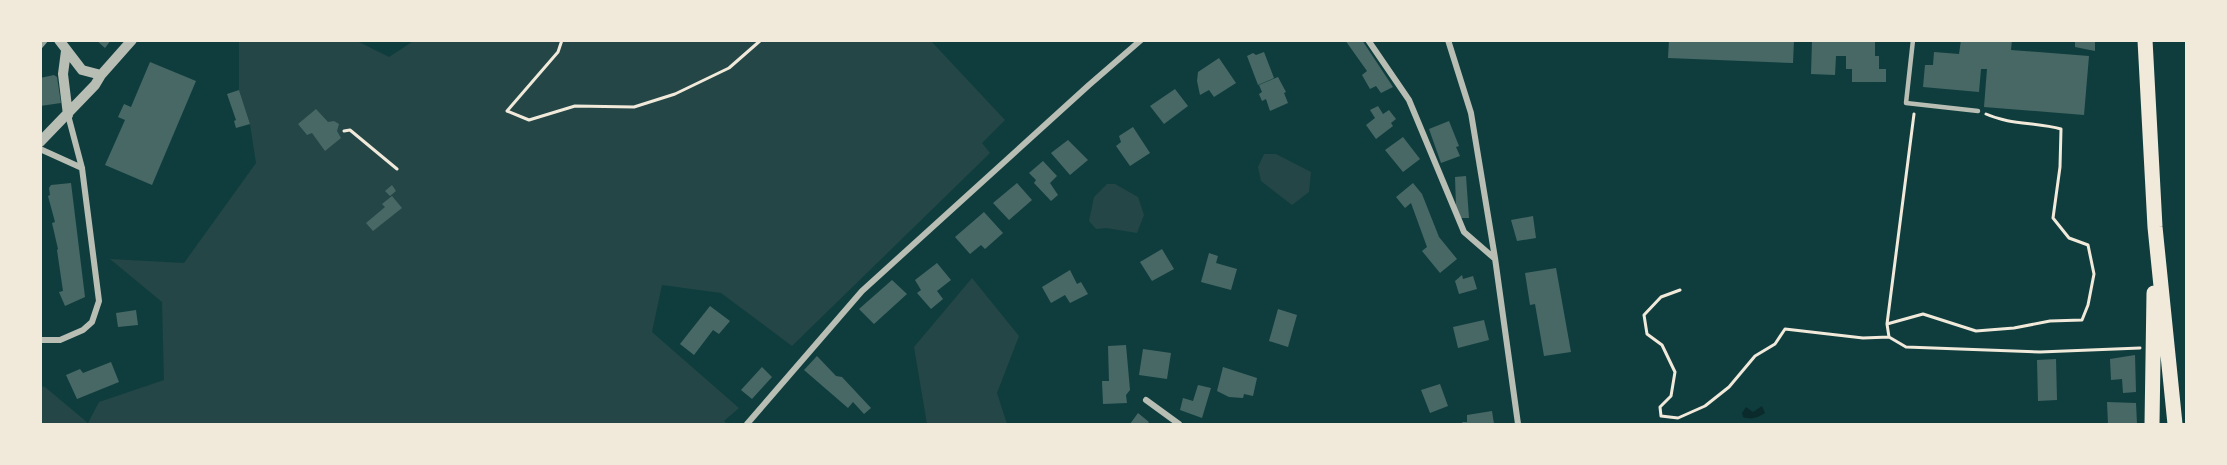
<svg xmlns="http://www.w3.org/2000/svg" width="2227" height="465" font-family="Barlow,sans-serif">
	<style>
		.green { fill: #244646 }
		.water { fill: #0a2a2b }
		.building { fill: #486865 }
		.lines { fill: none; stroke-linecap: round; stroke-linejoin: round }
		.path { stroke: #f1e9da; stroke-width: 3 }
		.service { stroke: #b8beb3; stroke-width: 4.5 }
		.minor { stroke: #b8beb3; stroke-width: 6 }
		.tertiary { stroke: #b8beb3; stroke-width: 10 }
		.primary { stroke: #f1e9da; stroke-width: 15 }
		.rail { stroke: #97a49c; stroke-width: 4.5 }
	</style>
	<rect width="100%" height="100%" fill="#0f3d3e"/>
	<path class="green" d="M415,40L931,41L1005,120L982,143L990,153L792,346L721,293L662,285L652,332L739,408L724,421L727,424H41V386L45,387L88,423L99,402L164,380L162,302L110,259L184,263L256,163L250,124L239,90V42L241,41H357L389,57Z
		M1264,154H1276L1311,172L1309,192L1292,205L1261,181L1258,167Z
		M1107,184H1115L1138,197L1144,215L1137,233L1106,228L1096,229L1089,221L1094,197Z
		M972,278L1019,336L997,393L1007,424H927L914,347Z"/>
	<path class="water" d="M1762,406L1765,413C1757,418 1752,420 1743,417L1742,413L1746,407L1753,412Z"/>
	<path class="building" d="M96,40H111L105,48Z
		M1345,40H1362L1393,87L1381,93L1376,86L1370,89L1362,75L1367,71Z
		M1669,40H1794L1793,63L1668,58Z
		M1812,40H1875V56H1879V69H1886V82H1852V69H1846V56H1836L1835,75L1811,74Z
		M1961,40H2012L2011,50L2089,56L2084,115L1984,107L1987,69H1981L1979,92L1923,87L1925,65H1933L1934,52L1959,54Z
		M2075,40H2095V51L2075,47Z
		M1264,52L1274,78L1258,85L1247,56L1253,53L1256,55Z
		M1219,58L1236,83L1214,97L1209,90L1200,95L1197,81L1198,72Z
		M150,62L196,81L152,185L105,165L125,120L118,117L124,104L131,107Z
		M54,75L57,77L61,103L40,106V78Z
		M1278,77L1286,92L1284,93L1288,103L1270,111L1266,99L1262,101L1259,94L1262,92L1259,85Z
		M1175,89L1188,106L1164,124L1150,106Z
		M239,90L250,124L236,128L234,121L236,120L227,94Z
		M1378,106L1383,114L1389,110L1396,119L1391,123L1393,126L1376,139L1366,125L1375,118L1370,110Z
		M316,109L328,122L334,121L339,124L337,131L341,138L325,151L312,133L307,135L298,124Z
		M1449,121L1459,146L1456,147L1460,156L1441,163L1429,129Z
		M1133,127L1150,153L1130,166L1116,146L1121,142L1119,136Z
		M1403,137L1420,159L1403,172L1385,150Z
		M1068,140L1088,160L1070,175L1051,153Z
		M1043,161L1057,176L1050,183L1058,195L1051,201L1034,183L1036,180L1029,173Z
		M1466,176L1469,218H1461L1456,206L1455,177Z
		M71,183L85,297L65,306L59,292L63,291L57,250L58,249L52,223L55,222L48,196L50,195L49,188L51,185Z
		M1017,183L1032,200L1009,220L993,203Z
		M1413,183L1422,194L1439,237L1457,259L1440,273L1422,251L1427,247L1411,203L1405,208L1396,197Z
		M392,185L396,191L390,196L385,191Z
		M392,196L402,208L373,231L366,223L385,207L382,204Z
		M984,212L1003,233L985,249L981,245L970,254L955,237Z
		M1533,216L1536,238L1517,241L1511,220Z
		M1162,249L1174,269L1152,281L1140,262Z
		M1209,253L1218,256L1216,263L1237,269L1231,290L1201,282Z
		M937,263L951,280L937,291L943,299L931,309L917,293L921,290L915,280Z
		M1556,268L1571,352L1544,356L1535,304L1530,305L1525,273Z
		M1070,270L1077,284L1081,282L1088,294L1070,303L1065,295L1051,303L1042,287Z
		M1462,275L1463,279L1473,276L1477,289L1459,294L1455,281Z
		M892,280L907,294L874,324L859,309Z
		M710,306L730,321L719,334L713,330L694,355L680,344Z
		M1278,309L1297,315L1288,347L1269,341Z
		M136,310L138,325L118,327L116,313Z
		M1484,320L1489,340L1458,348L1453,327Z
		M1126,345L1130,390L1126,395L1127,403L1103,404L1102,381H1109L1108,346Z
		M1143,349L1171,353L1167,379L1139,375Z
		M2135,355L2136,392L2123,393L2122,379L2111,380L2110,359Z
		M817,356L836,376L842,377L871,408L864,414L853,402L848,408L804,370Z
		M2056,359L2057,400L2038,401L2037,360Z
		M111,362L119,382L77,399L66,375L80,369L83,373Z
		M762,367L772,377L752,399L741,390Z
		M1223,367L1257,378L1253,396L1244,394L1243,398L1229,397L1217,391Z
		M1440,384L1448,406L1430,413L1421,390Z
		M1198,385L1211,388L1202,418L1180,410L1183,398L1193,401Z
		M2107,402L2136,403L2137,424H2108Z
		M1492,411L1494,424H1463L1462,422H1467V415Z
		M1138,413L1149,422L1147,424H1130Z"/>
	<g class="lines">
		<path class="path" d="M562,40L558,52L507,111L529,120L575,106L634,107L675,94L729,68L761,40
			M1914,114L1887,324L1889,337L1906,347L2040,352L2140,348
			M344,131L350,130L397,169
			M1680,290L1661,297L1644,315L1647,334L1662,345L1675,372L1671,396L1660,407L1661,416L1678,418L1705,406L1729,387L1755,356L1775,344L1785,329L1863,338L1889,337
			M1887,324L1923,314L1976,331L2014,328L2050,321L2082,320L2088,305L2094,274L2088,245L2069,238L2053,218L2060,167L2061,129C2036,122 2010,125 1986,114"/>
		<path class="service" d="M1913,40L1906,103L1978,111"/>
		<path class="minor" d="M1368,40L1409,100L1464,232L1494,258
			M1448,40L1471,113L1495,258L1518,424
			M40,149L82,168
			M40,340H60L83,330L92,322L99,301L82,168L68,115
			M1146,400L1179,424
			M747,424L862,291L1089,85L1141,40"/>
		<path class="tertiary" d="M59,40L82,70L101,75
			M66,51L63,74L68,115
			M40,142L95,85L101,75L132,40"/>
		<path class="primary" d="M2145,40L2155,227L2175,424
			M2152,424L2154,293"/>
		<path class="rail" d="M40,47L46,40"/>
	</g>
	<rect width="2227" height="465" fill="none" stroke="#f1e9da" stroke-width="84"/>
</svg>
